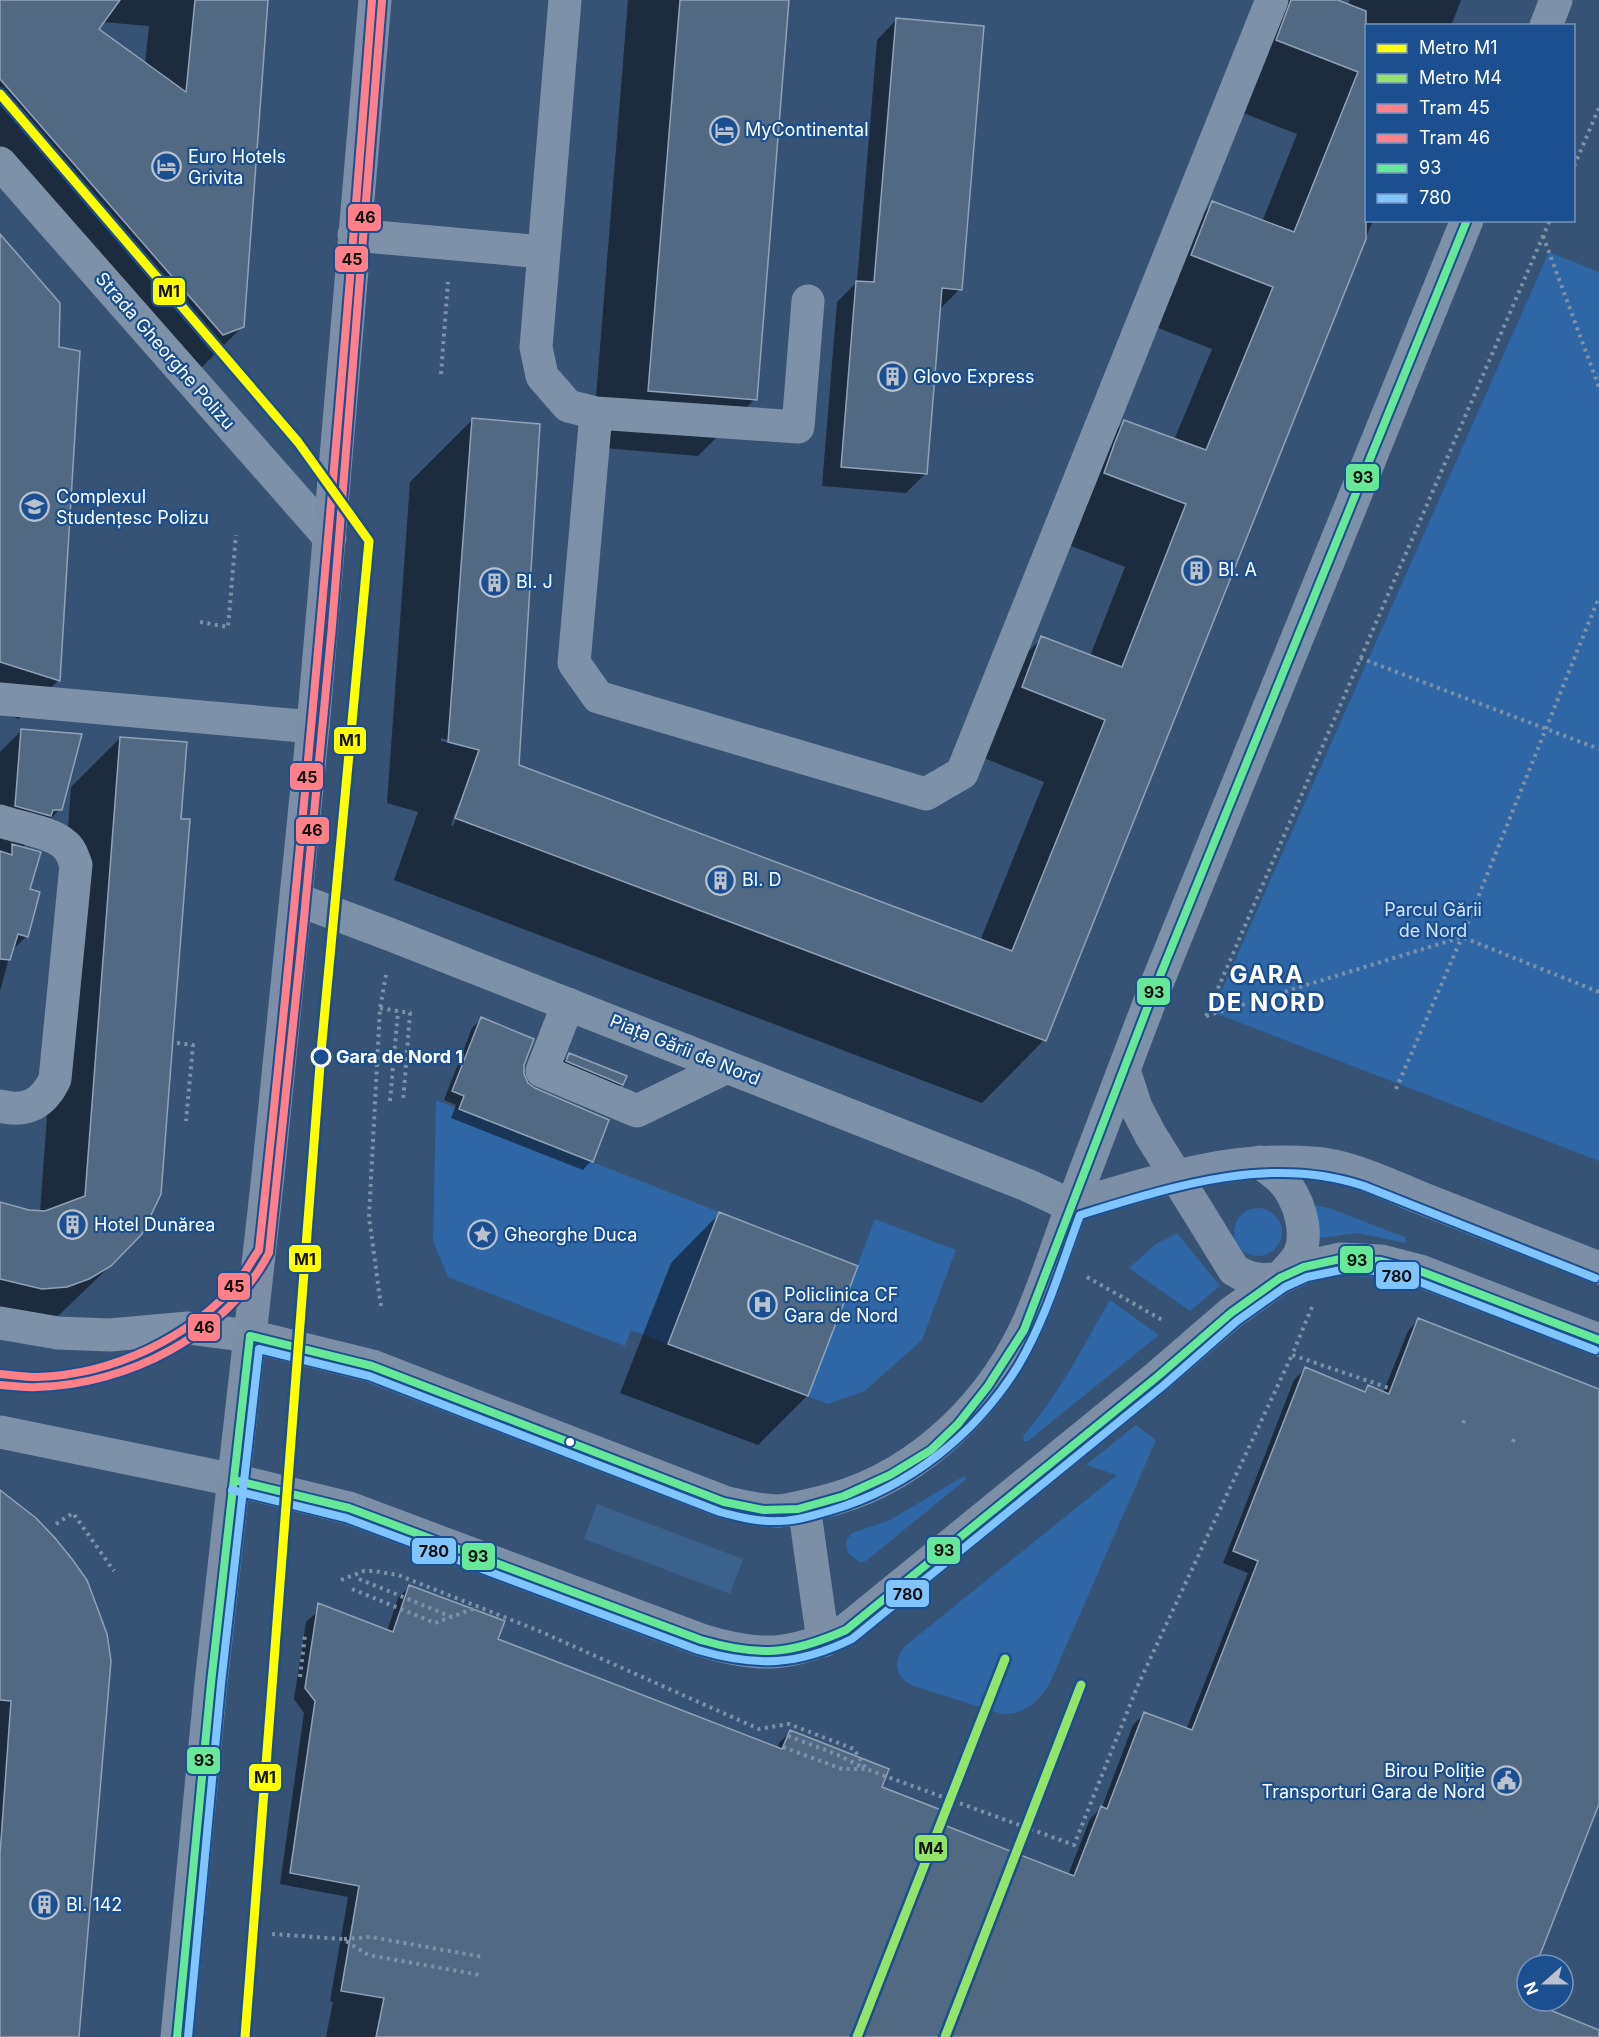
<svg xmlns="http://www.w3.org/2000/svg" width="1599" height="2037" font-family="Inter,sans-serif">
	<style>
		.green { fill: #2f66a5 }
		.water { fill: #3b618d }
		.shadow { fill: #0007; fill-rule: evenodd }
		.building { fill: #526984; stroke: #92a2b6; stroke-width: 1.5 }
		.lines { fill: none; stroke-linecap: round; stroke-linejoin: round }
		.path { stroke: #7d92a8; stroke-width: 4; stroke-dasharray: 3 4.5; stroke-linecap: butt }
		.minor { stroke: #7d92a8; stroke-width: 33 }
		.major { stroke: #7d8ea7; stroke-width: 33 }
		.bus-1-casing { stroke: #1b4f8f; stroke-width: 12 }
		.bus-2-casing { stroke: #1b4f8f; stroke-width: 12 }
		.bus-1 { stroke: #66e898; stroke-width: 8 }
		.bus-2 { stroke: #80c5ff; stroke-width: 8 }
		.tram-1-casing { stroke: #1b4f8f; stroke-width: 12 }
		.tram-2-casing { stroke: #1b4f8f; stroke-width: 12 }
		.tram-1 { stroke: #ff8089; stroke-width: 8 }
		.tram-2 { stroke: #ff8089; stroke-width: 8 }
		.metro-1-casing { stroke: #1b4f8f; stroke-width: 14 }
		.metro-2-casing { stroke: #1b4f8f; stroke-width: 14 }
		.metro-1 { stroke: #ff0; stroke-width: 9 }
		.metro-2 { stroke: #92e56a; stroke-width: 9 }
		.stop-dot { fill: #1b4f8f; stroke: #fff; stroke-width: 3 }
		.bus-dot { fill: #fff; stroke: #1b4f8f; stroke-width: 2 }
		.labels { text-anchor: middle; stroke-width: 4.5; stroke-linejoin: round; paint-order: stroke }
		.poi-label { font-size: 18px; fill: #fff; stroke: #1b4f8f; text-anchor: start }
		.street-label { font-size: 18px; fill: #fff; stroke: #1b4f8f }
		.park-label { font-size: 18px; fill: #cfe3fa; stroke: #1b4f8f }
		.stop-label { font-size: 18px; font-weight: bold; fill: #fff; stroke: #1b4f8f; text-anchor: start }
		.district-label { font-size: 24px; font-weight: bold; letter-spacing: 1.5px; fill: #fff; stroke: #1b4f8f }
		.line-badge { stroke: #1b4f8f; stroke-width: 2 }
		.pale-badge-label { font-size: 16px; text-anchor: middle; font-weight: bold; fill: #111 }
	</style>
	<rect width="100%" height="100%" fill="#365274"/>
	<path class="green" d="M1549,252L1599,272V1161L1212,1012Z
		M436,1100L719,1212L668,1344L631,1330L625,1346L448,1277L433,1241Z
		M1313,1205L1329,1208L1405,1237L1407,1242L1405,1243L1357,1233L1321,1238L1318,1236Z
		M1234 1232a24 24 0 1 1 48 0a24 24 0 1 1-48 0Z
		M875,1219L956,1250L922,1340L865,1391L828,1404L808,1396Z
		M1177,1233L1220,1286L1190,1311L1129,1268L1156,1244Z
		M1110,1300L1159,1335L1028,1441H1024L1023,1436C1059,1395 1083,1346 1110,1300Z
		M1136,1425L1156,1440L1050,1683C1039,1701 1025,1715 1002,1714L914,1686C895,1678 892,1662 905,1646L1117,1475L1086,1465Z
		M964,1476L966,1479L964,1481L866,1561L859,1562L848,1553L846,1541L852,1533L890,1520Z"/>
	<path class="water" d="M597,1504L743,1559L730,1594L584,1539Z"/>
	<path class="shadow" d="M0,0H267L242,327L193,376L0,184ZM102,22L149,26L145,64L97,29Z
		M628,0H788L755,399L698,456L592,447Z
		M1285,0H1334L1347,5L1350,0H1461L1451,26H1366V220H1373L1044,1040L982,1103L394,880L418,812L387,803L410,482L472,420L518,766L980,941L1044,782L961,749L980,700L1042,638L1090,656L1125,567L1043,535L1062,484L1124,422L1174,440L1212,349L1130,317L1151,265L1213,203L1262,222L1297,134L1215,102ZM441,738L463,744V747L441,741ZM459,803V811L453,826L451,825Z
		M896,20L960,289L940,309L926,473L906,493L822,486L837,302L857,282L877,40Z
		M0,236L58,348L79,353L58,681L19,719L0,713Z
		M21,731L60,809L22,848L29,890L27,936L11,951L0,991V752Z
		M120,738L128,1249L60,1314L39,1327L0,1337V1203L40,1212L71,787Z
		M481,1019L522,1075L526,1084L591,1161L583,1170L451,1118L456,1105L444,1100L472,1028Z
		M570,1054L622,1084L613,1093L561,1063Z
		M719,1214L807,1396L758,1445L620,1393L671,1263Z
		M1419,1319L1599,1391V1800L1534,1965H1527V1984L1521,2000L1599,2031V2037H326L333,2002L330,2001L348,1897L280,1884L304,1713L294,1699L306,1622L318,1611L387,1631L398,1598L409,1587L496,1640L777,1749L779,1743L790,1732L942,1825L1068,1875L1090,1819L1102,1807L1133,1725L1145,1713L1186,1730L1248,1573L1223,1563L1294,1380L1305,1369L1363,1392L1368,1387L1383,1393L1408,1331Z
		M0,1496L78,2037H0Z"/>
	<path class="building" d="M0,0H120L99,29L186,92L195,0H268L244,327L223,335L0,79Z
		M680,0H789L757,400L648,391Z
		M1291,0H1338L1366,11V239L1046,1041L455,818L479,750L448,742L472,418L540,424L519,765L1012,951L1105,720L1022,687L1041,636L1122,667L1186,504L1104,473L1115,442L1124,420L1206,450L1273,287L1191,255L1212,201L1294,232L1358,72L1276,40Z
		M896,18L984,26L962,290L942,288L927,474L841,467L856,281L874,282Z
		M0,234L60,303L59,347L80,351L60,681L0,662Z
		M21,729L82,734L62,810H53L51,816L15,806Z
		M120,737L187,742L181,819H190L161,1194L142,1234L111,1266L89,1279L67,1287L42,1289L0,1279V1202L29,1210L45,1211L85,1196Z
		M12,844L41,852L30,889L40,892L28,937L18,934L10,960L0,959V851L12,855Z
		M481,1017L534,1039L524,1065V1074L528,1083L535,1088L609,1120L593,1162L459,1109L464,1096L452,1091Z
		M569,1053L627,1076L623,1085L566,1061Z
		M719,1212L858,1266L808,1396L668,1344Z
		M1418,1318L1599,1389V1804L1536,1965H1527V1988L1523,1999L1599,2030V2037H376L384,1998L341,1991L359,1886L290,1873L315,1701L305,1688L318,1603L393,1632L409,1585L505,1621L498,1639L782,1749L790,1730L889,1769L882,1787L949,1813L944,1825L1074,1876L1101,1806L1107,1809L1144,1712L1192,1730L1258,1561L1233,1551L1305,1367L1365,1392L1368,1385L1389,1394Z
		M0,1490L36,1518L55,1538L72,1559L87,1580L107,1634L111,1661L79,2037H0V1854L11,1701L0,1700Z"/>
	<g class="lines">
		<path class="path" d="M1574,166L1599,108
			M1543,236L1599,387
			M441,374L448,282
			M200,622L228,627L236,535
			M1360,658L1599,749
			M380,1008L410,1013L403,1102
			M1206,1016L1550,220
			M1206,1016L1462,937L1599,992
			M177,1043L193,1045L186,1121
			M1396,1089L1462,937L1599,597
			M390,1101L398,1011
			M1087,1277L1164,1321
			M381,1306L369,1217L380,1008L386,975
			M1312,1307L1292,1355L1389,1388
			M1463,1423L1466,1416
			M1513,1442L1515,1435
			M56,1524L73,1513L114,1571
			M359,1579L452,1617
			M341,1580L364,1571H373L398,1575L537,1630L759,1729L789,1724L854,1749L866,1769L1074,1845L1138,1685L1292,1355
			M352,1589L435,1623L478,1607
			M300,1677L305,1635
			M788,1736L836,1754L864,1768
			M783,1747L842,1769H865
			M272,1934L343,1939L368,1955L480,1975
			M344,1939L371,1937L483,1957"/>
		<path class="minor" d="M565,0L536,347L542,376L568,406L596,413L798,427L808,301
			M1546,26L1556,0
			M0,163L330,538
			M354,235L543,252
			M596,413L574,663L598,697L926,794L962,773L1272,0
			M0,699L313,727
			M0,821C17,827 51,832 64,844C71,849 73,857 76,865L55,1079C44,1103 27,1113 0,1106
			M296,899L394,936L1027,1185L1072,1206L1153,993L1467,220
			M568,1004L542,1071L637,1111L727,1067
			M0,1323L58,1333L110,1335L188,1328L250,1336
			M0,1432L234,1480"/>
		<path class="major" d="M1124,1070L1136,1107L1150,1134L1234,1270C1250,1280 1262,1281 1280,1278C1286,1271 1296,1262 1300,1253C1309,1230 1298,1197 1282,1180C1275,1173 1267,1168 1260,1162
			M250,1336L372,1366L724,1502C742,1506 759,1511 778,1511C791,1510 805,1506 818,1503C909,1483 985,1413 1025,1330C1043,1292 1057,1246 1072,1206C1152,1182 1228,1156 1312,1163C1349,1165 1387,1184 1421,1198C1480,1221 1539,1245 1599,1268
			M234,1480L349,1508L701,1640C758,1658 791,1657 846,1630L1157,1377L1231,1313L1280,1278L1304,1267L1340,1259L1381,1261L1420,1271L1599,1340
			M804,1506L823,1641
			M177,2037L211,1683L268,1175L313,727L375,0"/>
		<defs>
			<path id="bus-1" d="M234,1480L349,1508L701,1640C759,1657 790,1655 846,1630L1157,1377L1231,1313L1280,1278L1304,1267L1340,1259L1381,1261L1420,1271L1599,1340
				M177,2037L211,1683L250,1336L372,1366L724,1502L764,1510L798,1509L844,1496L890,1475L931,1450L958,1424L988,1386L1024,1330L1153,993L1467,220"/>
			<path id="bus-2" d="M232,1490L346,1518L698,1650C756,1667 797,1666 852,1639L1164,1385L1237,1321L1285,1287L1307,1277L1341,1270L1379,1271L1417,1281L1595,1350
				M188,2037L221,1684L259,1349L369,1376L720,1512C739,1517 759,1522 778,1521C796,1521 815,1515 832,1510C909,1487 975,1435 1018,1366C1046,1319 1061,1266 1080,1215C1171,1187 1270,1154 1364,1186L1595,1278"/>
		</defs>
		<use href="#bus-1" class="bus-1-casing"/>
		<use href="#bus-2" class="bus-2-casing"/>
		<use href="#bus-1" class="bus-1"/>
		<use href="#bus-2" class="bus-2"/>
		<defs>
			<path id="tram-1" d="M0,1374C12,1375 25,1377 37,1377C112,1375 190,1338 239,1281C246,1271 252,1260 259,1250C304,834 340,417 372,0"/>
			<path id="tram-2" d="M0,1385C12,1386 25,1388 37,1387C127,1385 226,1335 269,1253L302,939L332,626L382,1"/>
		</defs>
		<use href="#tram-1" class="tram-1-casing"/>
		<use href="#tram-2" class="tram-2-casing"/>
		<use href="#tram-1" class="tram-1"/>
		<use href="#tram-2" class="tram-2"/>
		<defs>
			<path id="metro-1" d="M0,94L298,442L369,541L321,1052L245,2037"/>
			<path id="metro-2" d="M857,2037L1005,1659
				M945,2037L1081,1685"/>
		</defs>
		<use href="#metro-1" class="metro-1-casing"/>
		<use href="#metro-2" class="metro-2-casing"/>
		<use href="#metro-1" class="metro-1"/>
		<use href="#metro-2" class="metro-2"/>
	</g>
	<defs>
		<symbol id="hotel-ring" viewBox="-11 -11 22 22"><circle r="9.5" fill="#1b4f8f" stroke="#b9c2ce" stroke-width="1.5"/><path d="M-6-4.5h1.5V1H6V5H4.5V3h-9V5H-6ZM-4 0a1.8 1.8 0 1 1 3.6 0ZM.5 0V-2.5h3Q6-2.5 6 0Z" fill="#b9c2ce"/></symbol>
		<symbol id="building-ring" viewBox="-11 -11 22 22"><circle r="9.5" fill="#1b4f8f" stroke="#b9c2ce" stroke-width="1.5"/><path d="M-4-6H4V6H1V3H-1V6H-4ZM-2.5-4.3h1.7v1.8h-1.7ZM.8-4.3h1.7v1.8H.8ZM-2.5-1h1.7V.8h-1.7ZM.8-1h1.7V.8H.8Z" fill="#b9c2ce"/></symbol>
		<symbol id="university-ring" viewBox="-11 -11 22 22"><circle r="9.5" fill="#1b4f8f" stroke="#b9c2ce" stroke-width="1.5"/><path d="M0-5L7-2L0 1L-7-2ZM-4 1L0 2.5L4 1V4Q0 6-4 4Z" fill="#b9c2ce"/></symbol>
		<symbol id="sight-ring" viewBox="-11 -11 22 22"><circle r="9.5" fill="#1b4f8f" stroke="#b9c2ce" stroke-width="1.5"/><path d="M0-6L1.8-2.2L6-1.7L2.9 1.2L3.7 5.4L0 3.3L-3.7 5.4L-2.9 1.2L-6-1.7L-1.8-2.2Z" fill="#b9c2ce"/></symbol>
		<symbol id="hospital-ring" viewBox="-11 -11 22 22"><circle r="9.5" fill="#1b4f8f" stroke="#b9c2ce" stroke-width="1.5"/><path d="M-5-5h3v3.5h4V-5h3V5h-3V1.5h-4V5h-3Z" fill="#b9c2ce"/></symbol>
		<symbol id="civic-ring" viewBox="-11 -11 22 22"><circle r="9.5" fill="#1b4f8f" stroke="#b9c2ce" stroke-width="1.5"/><path d="M-.6-6.5H3V-4.5H.6V-3L4-1V1h2V6H-6V1h2V-1L-.6-3ZM-1.2 2.5V6h2.4V2.5Z" fill="#b9c2ce"/></symbol>
	</defs>
	<g fill-rule="evenodd">
		<use href="#hotel-ring" x="708" y="114" width="33" height="33"/>
		<use href="#hotel-ring" x="150" y="150" width="33" height="33"/>
		<use href="#building-ring" x="876" y="360" width="33" height="33"/>
		<use href="#university-ring" x="18" y="490" width="33" height="33"/>
		<use href="#building-ring" x="1180" y="554" width="33" height="33"/>
		<use href="#building-ring" x="478" y="566" width="33" height="33"/>
		<use href="#building-ring" x="704" y="864" width="33" height="33"/>
		<use href="#building-ring" x="56" y="1208" width="33" height="33"/>
		<use href="#sight-ring" x="466" y="1218" width="33" height="33"/>
		<use href="#hospital-ring" x="746" y="1288" width="33" height="33"/>
		<use href="#civic-ring" x="1490" y="1764" width="33" height="33"/>
		<use href="#building-ring" x="28" y="1888" width="33" height="33"/>
	</g>
	<circle class="stop-dot" cx="321" cy="1057" r="9"/>
	<circle class="bus-dot" cx="570" cy="1442" r="5"/>
	<g class="labels">
		<g class="poi-label">
			<text x="745" y="136">MyContinental</text>
			<text x="188" y="163">Euro Hotels<tspan x="188" dy="21">Grivita</tspan></text>
			<text x="913" y="383">Glovo Express</text>
			<text x="56" y="503">Complexul<tspan x="56" dy="21">Studențesc Polizu</tspan></text>
			<text x="1218" y="576">Bl. A</text>
			<text x="516" y="588">Bl. J</text>
			<text x="742" y="886">Bl. D</text>
			<text x="94" y="1231">Hotel Dunărea</text>
			<text x="504" y="1241">Gheorghe Duca</text>
			<text x="784" y="1301">Policlinica CF<tspan x="784" dy="21">Gara de Nord</tspan></text>
			<text x="1485" y="1777" text-anchor="end">Birou Poliție<tspan x="1485" dy="21">Transporturi Gara de Nord</tspan></text>
			<text x="66" y="1911">Bl. 142</text>
		</g>
		<g class="street-label">
			<text transform="translate(165 351) rotate(49)" y="6">Strada Gheorghe Polizu</text>
			<text transform="translate(685 1050) rotate(22)" y="6">Piața Gării de Nord</text>
		</g>
		<g class="park-label">
			<text x="1433" y="916">Parcul Gării<tspan x="1433" dy="21">de Nord</tspan></text>
		</g>
		<g class="stop-label">
			<text x="336" y="1063">Gara de Nord 1</text>
		</g>
		<g class="district-label">
			<text x="1267" y="983">GARA<tspan x="1267" dy="28">DE NORD</tspan></text>
		</g>
	</g>
	<g class="line-badge">
		<rect x="347" y="203" width="35" height="29" rx="6" fill="#ff8089"/>
		<rect x="334" y="245" width="35" height="28" rx="6" fill="#ff8089"/>
		<rect x="152" y="277" width="34" height="29" rx="6" fill="#ff0"/>
		<rect x="1345" y="463" width="35" height="29" rx="6" fill="#66e898"/>
		<rect x="333" y="726" width="34" height="29" rx="6" fill="#ff0"/>
		<rect x="289" y="762" width="35" height="29" rx="6" fill="#ff8089"/>
		<rect x="295" y="816" width="35" height="29" rx="6" fill="#ff8089"/>
		<rect x="1136" y="977" width="35" height="29" rx="6" fill="#66e898"/>
		<rect x="288" y="1244" width="34" height="29" rx="6" fill="#ff0"/>
		<rect x="1339" y="1245" width="35" height="29" rx="6" fill="#66e898"/>
		<rect x="1375" y="1261" width="45" height="29" rx="6" fill="#80c5ff"/>
		<rect x="217" y="1272" width="34" height="29" rx="6" fill="#ff8089"/>
		<rect x="187" y="1313" width="34" height="29" rx="6" fill="#ff8089"/>
		<rect x="926" y="1536" width="35" height="29" rx="6" fill="#66e898"/>
		<rect x="411" y="1537" width="46" height="28" rx="6" fill="#80c5ff"/>
		<rect x="461" y="1542" width="35" height="29" rx="6" fill="#66e898"/>
		<rect x="885" y="1579" width="45" height="29" rx="6" fill="#80c5ff"/>
		<rect x="186" y="1746" width="35" height="29" rx="6" fill="#66e898"/>
		<rect x="248" y="1763" width="34" height="29" rx="6" fill="#ff0"/>
		<rect x="914" y="1834" width="34" height="28" rx="6" fill="#92e56a"/>
	</g>
	<g class="pale-badge-label">
		<text x="365" y="223">46</text>
		<text x="352" y="265">45</text>
		<text x="169" y="297">M1</text>
		<text x="1363" y="483">93</text>
		<text x="350" y="746">M1</text>
		<text x="307" y="783">45</text>
		<text x="312" y="836">46</text>
		<text x="1154" y="998">93</text>
		<text x="305" y="1265">M1</text>
		<text x="1357" y="1266">93</text>
		<text x="1397" y="1282">780</text>
		<text x="234" y="1292">45</text>
		<text x="204" y="1333">46</text>
		<text x="944" y="1556">93</text>
		<text x="434" y="1557">780</text>
		<text x="478" y="1562">93</text>
		<text x="908" y="1600">780</text>
		<text x="204" y="1766">93</text>
		<text x="265" y="1783">M1</text>
		<text x="931" y="1854">M4</text>
	</g>
	<rect x="1365" y="24" width="210" height="198" fill="#1b4f8f" stroke="#7695bc" stroke-width="1.5"/>
	<rect x="1377" y="44" width="30" height="9" fill="#ffff00" stroke="#7695bc" stroke-width="1.5"/>
	<text x="1419" y="54" font-size="18" fill="#ffffff">Metro M1</text>
	<rect x="1377" y="74" width="30" height="9" fill="#92e56a" stroke="#7695bc" stroke-width="1.5"/>
	<text x="1419" y="84" font-size="18" fill="#ffffff">Metro M4</text>
	<rect x="1377" y="104" width="30" height="9" fill="#ff8089" stroke="#7695bc" stroke-width="1.5"/>
	<text x="1419" y="114" font-size="18" fill="#ffffff">Tram 45</text>
	<rect x="1377" y="134" width="30" height="9" fill="#ff8089" stroke="#7695bc" stroke-width="1.5"/>
	<text x="1419" y="144" font-size="18" fill="#ffffff">Tram 46</text>
	<rect x="1377" y="164" width="30" height="9" fill="#66e898" stroke="#7695bc" stroke-width="1.5"/>
	<text x="1419" y="174" font-size="18" fill="#ffffff">93</text>
	<rect x="1377" y="194" width="30" height="9" fill="#80c5ff" stroke="#7695bc" stroke-width="1.5"/>
	<text x="1419" y="204" font-size="18" fill="#ffffff">780</text>
	<g transform="translate(1545 1983) rotate(249)"><circle r="28" fill="#1b4f8f" stroke="#7695bc" stroke-width="1.5"/>
	<path d="M0-4.5L10 22L0 15L-10 22Z" fill="#b9c2ce"/>
	<text y="-9" font-size="16" font-weight="bold" text-anchor="middle" fill="#ffffff">N</text>
	</g>
</svg>
